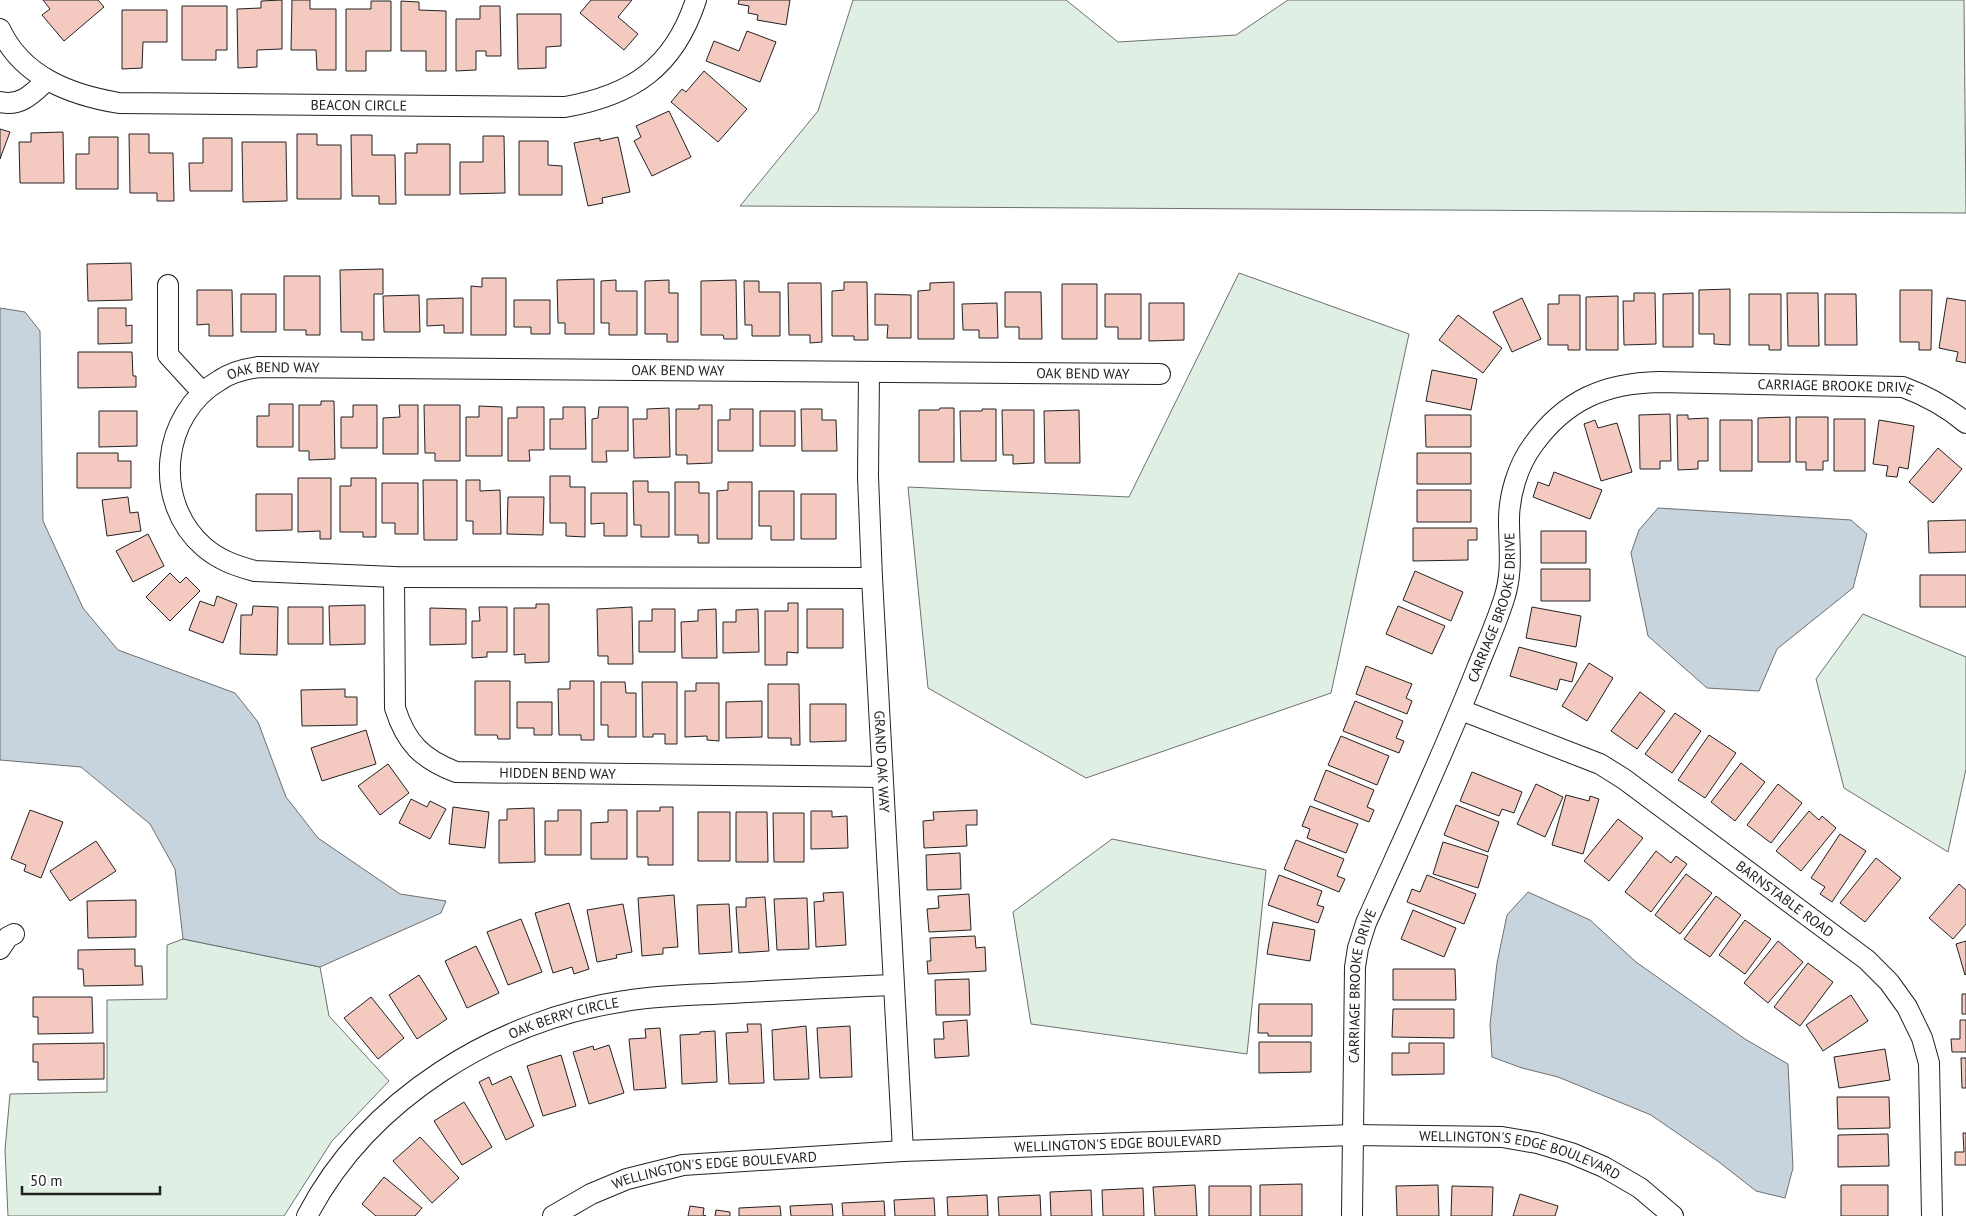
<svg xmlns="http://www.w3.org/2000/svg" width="1966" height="1216" font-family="'PT Sans',sans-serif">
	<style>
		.green { fill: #e0efe3; stroke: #6f6f6f }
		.water { fill: #c7d3dd; stroke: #6f6f6f }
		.building { fill: #f3c9c0; stroke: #222 }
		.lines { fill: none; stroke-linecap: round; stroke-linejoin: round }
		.minor-casing { stroke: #222; stroke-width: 22 }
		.minor { stroke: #fff; stroke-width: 20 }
		.labels { text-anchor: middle; stroke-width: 4; stroke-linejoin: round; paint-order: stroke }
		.street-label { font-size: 14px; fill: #222; stroke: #fff }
	</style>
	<rect width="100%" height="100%" fill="#fff"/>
	<path class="green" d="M853,0H1066L1118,42L1236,35L1288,0H1964L1966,213L740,206L818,111Z
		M1239,273L1409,334L1331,693L1086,778L928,688L908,487L1129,497Z
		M1863,614L1966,657V769L1948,852L1844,788L1816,679Z
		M1112,839L1266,870L1247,1054L1031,1024L1013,912Z
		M183,939L320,967L329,1016L389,1081L332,1141L284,1216H8L5,1150L10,1094L107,1092V1000L167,999V945Z"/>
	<path class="water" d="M0,308L25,312L40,331L43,521L83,608L118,650L235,693L258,722L286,797L318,838L400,894L446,901L441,913L320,967L183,939L175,869L150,824L81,767L0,760Z
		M1658,508L1851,520L1867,534L1853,588L1777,649L1759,691L1707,688L1648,636L1631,553L1639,530Z
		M1528,892L1590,920L1636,962L1745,1039L1788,1064L1793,1168L1785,1198L1756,1191L1719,1162L1651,1115L1558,1077L1522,1068L1492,1057L1490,1025L1497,963L1507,915Z"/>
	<path class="building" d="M98,0L104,7L64,41L42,15L50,9L43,0Z
		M282,0V49L257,50V67L238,68L237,9L261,8V1Z
		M292,0H310V9H336V70H317L316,50H291Z
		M591,0H632L618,17L638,34L624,50L580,13Z
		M739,0H790L786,25L757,20L758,15L748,13L749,6L738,4Z
		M371,1H391V51H366V71H346V9H371Z
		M401,1L419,2V10L446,11V71H426V51H401Z
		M182,6H227V50H216V60H182Z
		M480,6H500L501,56H486V51H476V70L456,71V19H480Z
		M122,10H167V42H143L142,68L122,69Z
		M517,14H561V46L546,47V68L518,69Z
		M747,31L776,42L760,82L706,61L714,41L739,51Z
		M704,71L747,109L718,142L671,102L682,89L686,92Z
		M669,111L691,157L652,176L634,141L641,137L636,126Z
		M0,129L10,132L0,159Z
		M63,132L64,183H20L19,142H31V133Z
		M129,134H149V153H173L174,201H157V193H130Z
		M297,134H317V145H341V199H297Z
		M351,135H372V155H395L396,204H379V196H352Z
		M483,136H504L505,193L460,194V162H483Z
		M89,137H118V189H76V154H89Z
		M618,137L630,192L602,198L603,203L588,206L574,143L600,138V141Z
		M203,138H232V191H190L189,163H203Z
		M519,141H548V165L562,166V195H519Z
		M242,142H286L287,201L243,202Z
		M417,144H450V195H405V153H417Z
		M131,263L132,300L88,301L87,264Z
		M383,269V294H374V340H362V332H341L340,270Z
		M284,276H320V335H306V330H284Z
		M482,278H506V335H471V286L482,287Z
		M594,279V334H565V323H558L557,280Z
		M616,280V291H637V335H609V323H601V281Z
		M669,280V293H678V342H667V334H645V281Z
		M736,280L737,339H724L723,335H701V281Z
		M744,281H759V292H780V336H752V325H745Z
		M844,282H867L868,340H854V336H832V291L844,290Z
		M954,282V339H918V291L930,290V283Z
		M788,283H821L822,342L810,343V335H789Z
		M1062,284H1097V339H1062Z
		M1730,289V345L1714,344V334H1699V290Z
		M197,290H232L233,336H209V324L197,325Z
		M1900,290H1932L1931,350H1919V342H1900Z
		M1005,292H1041L1042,339H1019V327H1005Z
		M1634,293H1655L1656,344L1624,345L1623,301H1634Z
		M1693,293V347H1663V294Z
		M1787,293H1818L1819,346H1788Z
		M241,294H276V332H241Z
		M875,294L911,295V338H887L888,325H875Z
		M1105,294H1141V339H1118V327H1105Z
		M1749,294H1781V350H1769V345H1749Z
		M1825,294H1856L1857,345H1825Z
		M419,295L420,332H384L383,296Z
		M1559,295H1580V350H1568V345H1548V304H1559Z
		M1618,296V350H1586V297Z
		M463,298V333H444V325L427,326V299Z
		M1522,298L1541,339L1512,352L1493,312Z
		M1947,298L1966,301V363L1956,361L1958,352L1939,348Z
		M514,300H550V334H531V327H514Z
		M997,303L998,338H979V330H963L962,304Z
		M1149,303H1184V340L1149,341Z
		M98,308H126V326L132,325V343L98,344Z
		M1458,315L1502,348L1483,373L1439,340Z
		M78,352H132L133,376H136V387L78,388Z
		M1432,370L1477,379L1471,410L1426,401Z
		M321,401H334L335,459L309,460V451H299V405H321Z
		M269,404H293V447H257V416H269Z
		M353,405H377V448H341V417H353Z
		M399,405H418V454H383V418L400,417Z
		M424,405H460V461H435V453H425Z
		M699,405H712V463L687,464V455H676V409H699Z
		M479,406L502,407V456H466V417H479Z
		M517,407H544V450H529L530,461H508V418H517Z
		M563,407H585L586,449H550V419H563Z
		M599,407H628V451H606L607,462H592V419L598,418Z
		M669,408L670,457L634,458L633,419H647V409Z
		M940,408H954V462H919V410H939Z
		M730,409H753V451H718V420H730Z
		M801,409H822V420H836L837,451H802Z
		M982,409H996V461H961L960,411H982Z
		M1002,410H1034V463L1013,464V455H1003Z
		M1079,410L1080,463H1045L1044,411Z
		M99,411H137V446L99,447Z
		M760,411H795V446H760Z
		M1670,414L1671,461H1660V469H1640L1639,415Z
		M1425,415H1471V447H1426Z
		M1677,415H1688V419L1708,418V461H1698V469L1678,470Z
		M1790,417V462H1758V418Z
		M1796,417H1828V461H1823V470H1806V462H1796Z
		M1834,419H1865V471H1834Z
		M1595,420L1598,428L1617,423L1632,472L1601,481L1584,424Z
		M1720,420H1752V471H1720Z
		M1879,420L1914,426L1908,469L1899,467L1897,477L1886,476L1888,466L1873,464Z
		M1938,448L1962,469L1933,503L1909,482Z
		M77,453H118V461H131V488H77Z
		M1417,453H1471V484H1417Z
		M1554,472L1602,490L1590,519L1533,497L1538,482L1549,486Z
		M550,476H570V487H585V537L566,536V523H550Z
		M298,478H331V539H320V531L298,532Z
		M351,478H376V537H363V532H340V486H351Z
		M423,480H457V540H424Z
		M466,480H480V491L500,490L501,534H473V521H466Z
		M633,481H648V492H669V537H641V525H634Z
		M675,482H699V493H709V543H698V535H675Z
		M728,482H752V539H717V491L728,490Z
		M382,483H418V534H395V523H382Z
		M1417,490H1471V522H1417Z
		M759,491H794V540H771V526H759Z
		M591,493H627V536H604V523L591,524Z
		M256,494H292V530L256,531Z
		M801,494H836V539H801Z
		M128,497L130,513L138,512L141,531L107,536L102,500Z
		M508,497H544L543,535L507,534Z
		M1966,520V552L1929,553L1928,521Z
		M1413,528H1477V540H1468V560L1413,561Z
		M1541,531H1586V563H1541Z
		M148,534L164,566L133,582L116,551Z
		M1541,569H1590V601H1541Z
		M1415,571L1463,592L1451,621L1403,600Z
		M170,573L180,583L186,577L200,591L170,621L146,597Z
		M1920,575H1966V607H1920Z
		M217,596L237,604L223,643L189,630L200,601L214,606Z
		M788,603H798V653L787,652V665H765V611H788Z
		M536,604H549V662L525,663V654L514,655V608H536Z
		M365,605V644L330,645L329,606Z
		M253,606L278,607L277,655L240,654L241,615H252Z
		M1398,606L1445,626L1432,654L1386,634Z
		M288,607H323V644H288Z
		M479,607H507V652H487V657L472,658V621H480Z
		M632,607L633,664H608V656H598L597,609Z
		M1532,607L1581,616L1576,647L1526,638Z
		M430,608L466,609V644L430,645Z
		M652,609H675V652H639V621H652Z
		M716,609L717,658H682L681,622L698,621V610Z
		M758,609L759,652L723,653V622H736V610Z
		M807,609H843V648H807Z
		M1519,647L1577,663L1572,682L1560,679L1557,690L1510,676Z
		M1589,663L1613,678L1587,721L1562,706Z
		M1366,666L1412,684L1406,698L1412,701L1407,714L1356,694Z
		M475,681H510V739H498L497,735H475Z
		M570,681H594V740H581V735H559L558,689H570Z
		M601,682H625L626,693H636V737H608V725H601Z
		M642,682H677V744H665V734H653V737H643Z
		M696,683H719V741L707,740V736L685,737V691H696Z
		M768,684H799L800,745H791V738H768Z
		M345,689V697H357V725L302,726L301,690Z
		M1640,692L1665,711L1637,749L1611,731Z
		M762,701V737L726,738V702Z
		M1355,701L1403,721L1396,738L1404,741L1399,753L1343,731Z
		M517,702H552V735H534V728H517Z
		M810,704H846V741L810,742Z
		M1675,713L1701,731L1672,773L1645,754Z
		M366,730L376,764L322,781L311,748Z
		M1709,735L1736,753L1705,798L1678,780Z
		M1341,736L1389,756L1377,785L1328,765Z
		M1741,763L1765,782L1735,821L1711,802Z
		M388,764L409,793L380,815L358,786Z
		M1326,770L1374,790L1367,807L1374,810L1369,822L1314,800Z
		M1472,772L1522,792L1514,813L1502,809L1499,816L1460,801Z
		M1536,784L1563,797L1545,837L1517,824Z
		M1778,784L1802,803L1771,843L1747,825Z
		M1566,795L1589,801L1590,796L1599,799L1583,854L1552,845Z
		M411,799L427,807L430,801L446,809L430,839L399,823Z
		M1456,805L1499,822L1488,852L1444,835Z
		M1310,806L1358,824L1346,853L1307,838L1310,829L1302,826Z
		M453,807L489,812L485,848L449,844Z
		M660,807H673V865H648V857H637V811H660Z
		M534,808L535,862L499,863V820H507V809Z
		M30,810L63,822L41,878L24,871L26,865L11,859Z
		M558,810H581V855H545V821H558Z
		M608,810H627V859H591V823L608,822Z
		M977,810V825H966L967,846L924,848L923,821L934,820L933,812Z
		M811,811H832V817L847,816L848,848L811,849Z
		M1809,811L1819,820L1822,816L1836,828L1801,871L1776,851Z
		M698,812H730V861H698Z
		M736,812H767L768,862H736Z
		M773,813H804V862H774Z
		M1618,819L1643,838L1609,881L1584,861Z
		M1840,834L1866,851L1832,902L1820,894L1825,887L1811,878Z
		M1296,840L1344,859L1337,876L1345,879L1339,892L1284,869Z
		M96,841L116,871L70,901L50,871Z
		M1443,842L1488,856L1478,888L1433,874Z
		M1656,851L1671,863L1676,856L1687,864L1651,912L1625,892Z
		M960,853L961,889L927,890L926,855Z
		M1876,858L1901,878L1865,922L1840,903Z
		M1686,874L1712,893L1680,934L1655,915Z
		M1279,875L1322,891L1317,905L1324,907L1318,923L1268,905Z
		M1427,875L1476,894L1464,924L1407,902L1412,889L1420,892Z
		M1959,884L1966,890V924L1953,939L1929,918Z
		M843,892L846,945L816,947L814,902L824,901L823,893Z
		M969,894L971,930L929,932L927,909L939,908L938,896Z
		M674,895L678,947L663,948V954L642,956L638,898Z
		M1716,896L1741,915L1710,957L1684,939Z
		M765,897L769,951L739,953L736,907H746V898Z
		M807,898L809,949L777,950L774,899Z
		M136,900V937L88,938L87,901Z
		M569,903L589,969L574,974L572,967L553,973L535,913Z
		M623,904L632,952L616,955L617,958L597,962L587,910Z
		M729,904L732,952L699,954L697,905Z
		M1413,910L1456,928L1444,957L1401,939Z
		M521,919L542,972L508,985L487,932Z
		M1745,920L1771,939L1745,974L1719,955Z
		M1273,922L1315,930L1310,961L1267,954Z
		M975,936L976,948L985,947L986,971L928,974L927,961H931L930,938Z
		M1778,941L1803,962L1768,1003L1744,983Z
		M1966,941V974L1965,975L1956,944Z
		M476,946L499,993L467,1008L445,961Z
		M135,949V966H142L143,985L84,986L83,969H78V950Z
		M1808,963L1833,982L1800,1026L1774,1007Z
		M1393,969H1455L1456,1000H1393Z
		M419,975L447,1019L417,1039L389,995Z
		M969,979L970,1015H936L935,980Z
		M1962,994H1966V1014H1962Z
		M1851,995L1868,1021L1823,1051L1806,1025Z
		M33,997H92L93,1033L38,1034V1017H33Z
		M371,997L404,1038L378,1059L344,1018Z
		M1259,1004H1312V1036H1268V1033H1258Z
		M1393,1009H1454V1038L1392,1037Z
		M967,1020L969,1056L935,1058L934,1039H944L943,1022Z
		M1960,1020H1966V1052H1952L1951,1039H1960Z
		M747,1024H761L764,1083L729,1084L726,1033L748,1032Z
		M806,1026L809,1079L774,1080L772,1030Z
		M850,1026L852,1077L820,1078L817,1028Z
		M660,1028L666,1088L634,1090L629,1039L646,1038L645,1029Z
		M715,1031L717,1082L682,1084L680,1035L700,1034V1032Z
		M1259,1042H1311V1072L1259,1073Z
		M104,1043V1079L38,1080V1062H33V1044Z
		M1409,1043H1444V1074L1392,1075V1053H1409Z
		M609,1045L624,1093L589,1104L573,1052L593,1046L594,1050Z
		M1885,1049L1890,1080L1839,1088L1834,1057Z
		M561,1055L576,1106L543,1116L527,1066Z
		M1961,1058H1966V1088H1962Z
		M511,1076L534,1126L506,1140L479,1082L489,1077L492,1085Z
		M1837,1097H1889L1890,1128L1838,1129Z
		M464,1102L492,1147L462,1165L434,1121Z
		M1963,1133H1966V1165H1955V1152H1964Z
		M1888,1134L1889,1166L1838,1167V1135Z
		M420,1137L459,1178L432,1203L393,1161Z
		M384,1177L422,1208L415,1216H376L362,1204Z
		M1302,1184V1216H1260V1185Z
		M1195,1185L1197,1216H1155L1153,1187Z
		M1438,1185L1439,1216H1397L1396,1186Z
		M1841,1185H1888V1216H1841Z
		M1209,1186H1251V1216H1209Z
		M1452,1186L1493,1187L1492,1216H1451Z
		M1143,1188L1144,1216H1103L1102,1190Z
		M1091,1190L1092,1216H1051L1050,1192Z
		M1520,1194L1558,1206L1555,1216H1513Z
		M987,1195L988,1216H948L947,1197Z
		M1040,1195L1041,1216H999L998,1197Z
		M934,1198L935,1216H895L894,1200Z
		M884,1201L885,1216H843L842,1203Z
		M832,1204L833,1216H791L790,1206Z
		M690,1206L704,1208L703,1215L706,1216H688Z
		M780,1206L781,1216H739V1208Z
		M716,1210L730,1212V1216H715Z"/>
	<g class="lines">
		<defs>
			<g id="minor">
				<path id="s1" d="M0,29C22,77 71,95 119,103L565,107C633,95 674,67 696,0"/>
				<path d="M0,102C21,107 33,93 47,80"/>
				<path d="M168,285V355L202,392"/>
				<path id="s2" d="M869,373L868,476L872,578L903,1151"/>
				<path id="s3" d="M394,577L395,708C406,743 422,759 456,772L882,777"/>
				<path id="s4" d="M872,578L394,577L255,571C236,566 219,560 204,547C152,502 161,414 220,380C232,372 245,369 259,367L1160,374"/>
				<path id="s5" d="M1461,710L1600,764L1624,779L1867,960L1889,982L1907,1007L1922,1038L1929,1063L1932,1216"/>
				<path d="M0,949L8,937L14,934"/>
				<path id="s6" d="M307,1216C368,1099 497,1020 625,1001C660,995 696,995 731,993C785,990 839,987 893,985"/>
				<path id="s7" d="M553,1216L591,1194L627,1179L683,1165L903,1151L1353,1135L1502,1137L1537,1143L1571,1153L1604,1167L1640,1188L1673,1216"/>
				<path id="s8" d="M1352,1216L1355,967L1358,948L1366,923C1404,838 1444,753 1478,666C1487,644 1497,621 1504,599C1513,572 1509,547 1509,520C1509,495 1518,465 1533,445C1565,400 1605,383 1659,382L1903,387C1927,396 1946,406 1966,423"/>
			</g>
		</defs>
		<use href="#minor" class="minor-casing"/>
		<use href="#minor" class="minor"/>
	</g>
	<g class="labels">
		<g class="street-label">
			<text dy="5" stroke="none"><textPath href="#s1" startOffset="386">BEACON CIRCLE</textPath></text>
			<text dy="5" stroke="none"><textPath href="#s4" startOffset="1329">OAK BEND WAY</textPath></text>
			<text dy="5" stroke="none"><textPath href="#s4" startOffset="924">OAK BEND WAY</textPath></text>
			<text dy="5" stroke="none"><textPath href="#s4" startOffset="1734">OAK BEND WAY</textPath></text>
			<text dy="5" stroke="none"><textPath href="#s8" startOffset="1130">CARRIAGE BROOKE DRIVE</textPath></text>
			<text dy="5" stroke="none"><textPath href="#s8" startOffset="636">CARRIAGE BROOKE DRIVE</textPath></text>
			<text dy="5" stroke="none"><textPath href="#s2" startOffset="389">GRAND OAK WAY</textPath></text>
			<text dy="5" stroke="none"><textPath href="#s3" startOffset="325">HIDDEN BEND WAY</textPath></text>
			<text dy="5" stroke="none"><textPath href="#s5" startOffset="378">BARNSTABLE ROAD</textPath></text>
			<text dy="5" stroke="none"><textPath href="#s8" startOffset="231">CARRIAGE BROOKE DRIVE</textPath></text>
			<text dy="5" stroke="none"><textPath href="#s6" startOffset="334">OAK BERRY CIRCLE</textPath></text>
			<text dy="5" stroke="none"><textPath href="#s7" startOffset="576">WELLINGTON'S EDGE BOULEVARD</textPath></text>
			<text dy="5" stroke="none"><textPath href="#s7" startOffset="981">WELLINGTON'S EDGE BOULEVARD</textPath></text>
			<text dy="5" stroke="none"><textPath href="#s7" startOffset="171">WELLINGTON'S EDGE BOULEVARD</textPath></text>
		</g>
	</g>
	<path d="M22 1186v8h138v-8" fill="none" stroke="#222222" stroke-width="2.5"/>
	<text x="30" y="1186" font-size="15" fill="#222222" stroke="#ffffff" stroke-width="4" paint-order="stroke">50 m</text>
</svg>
